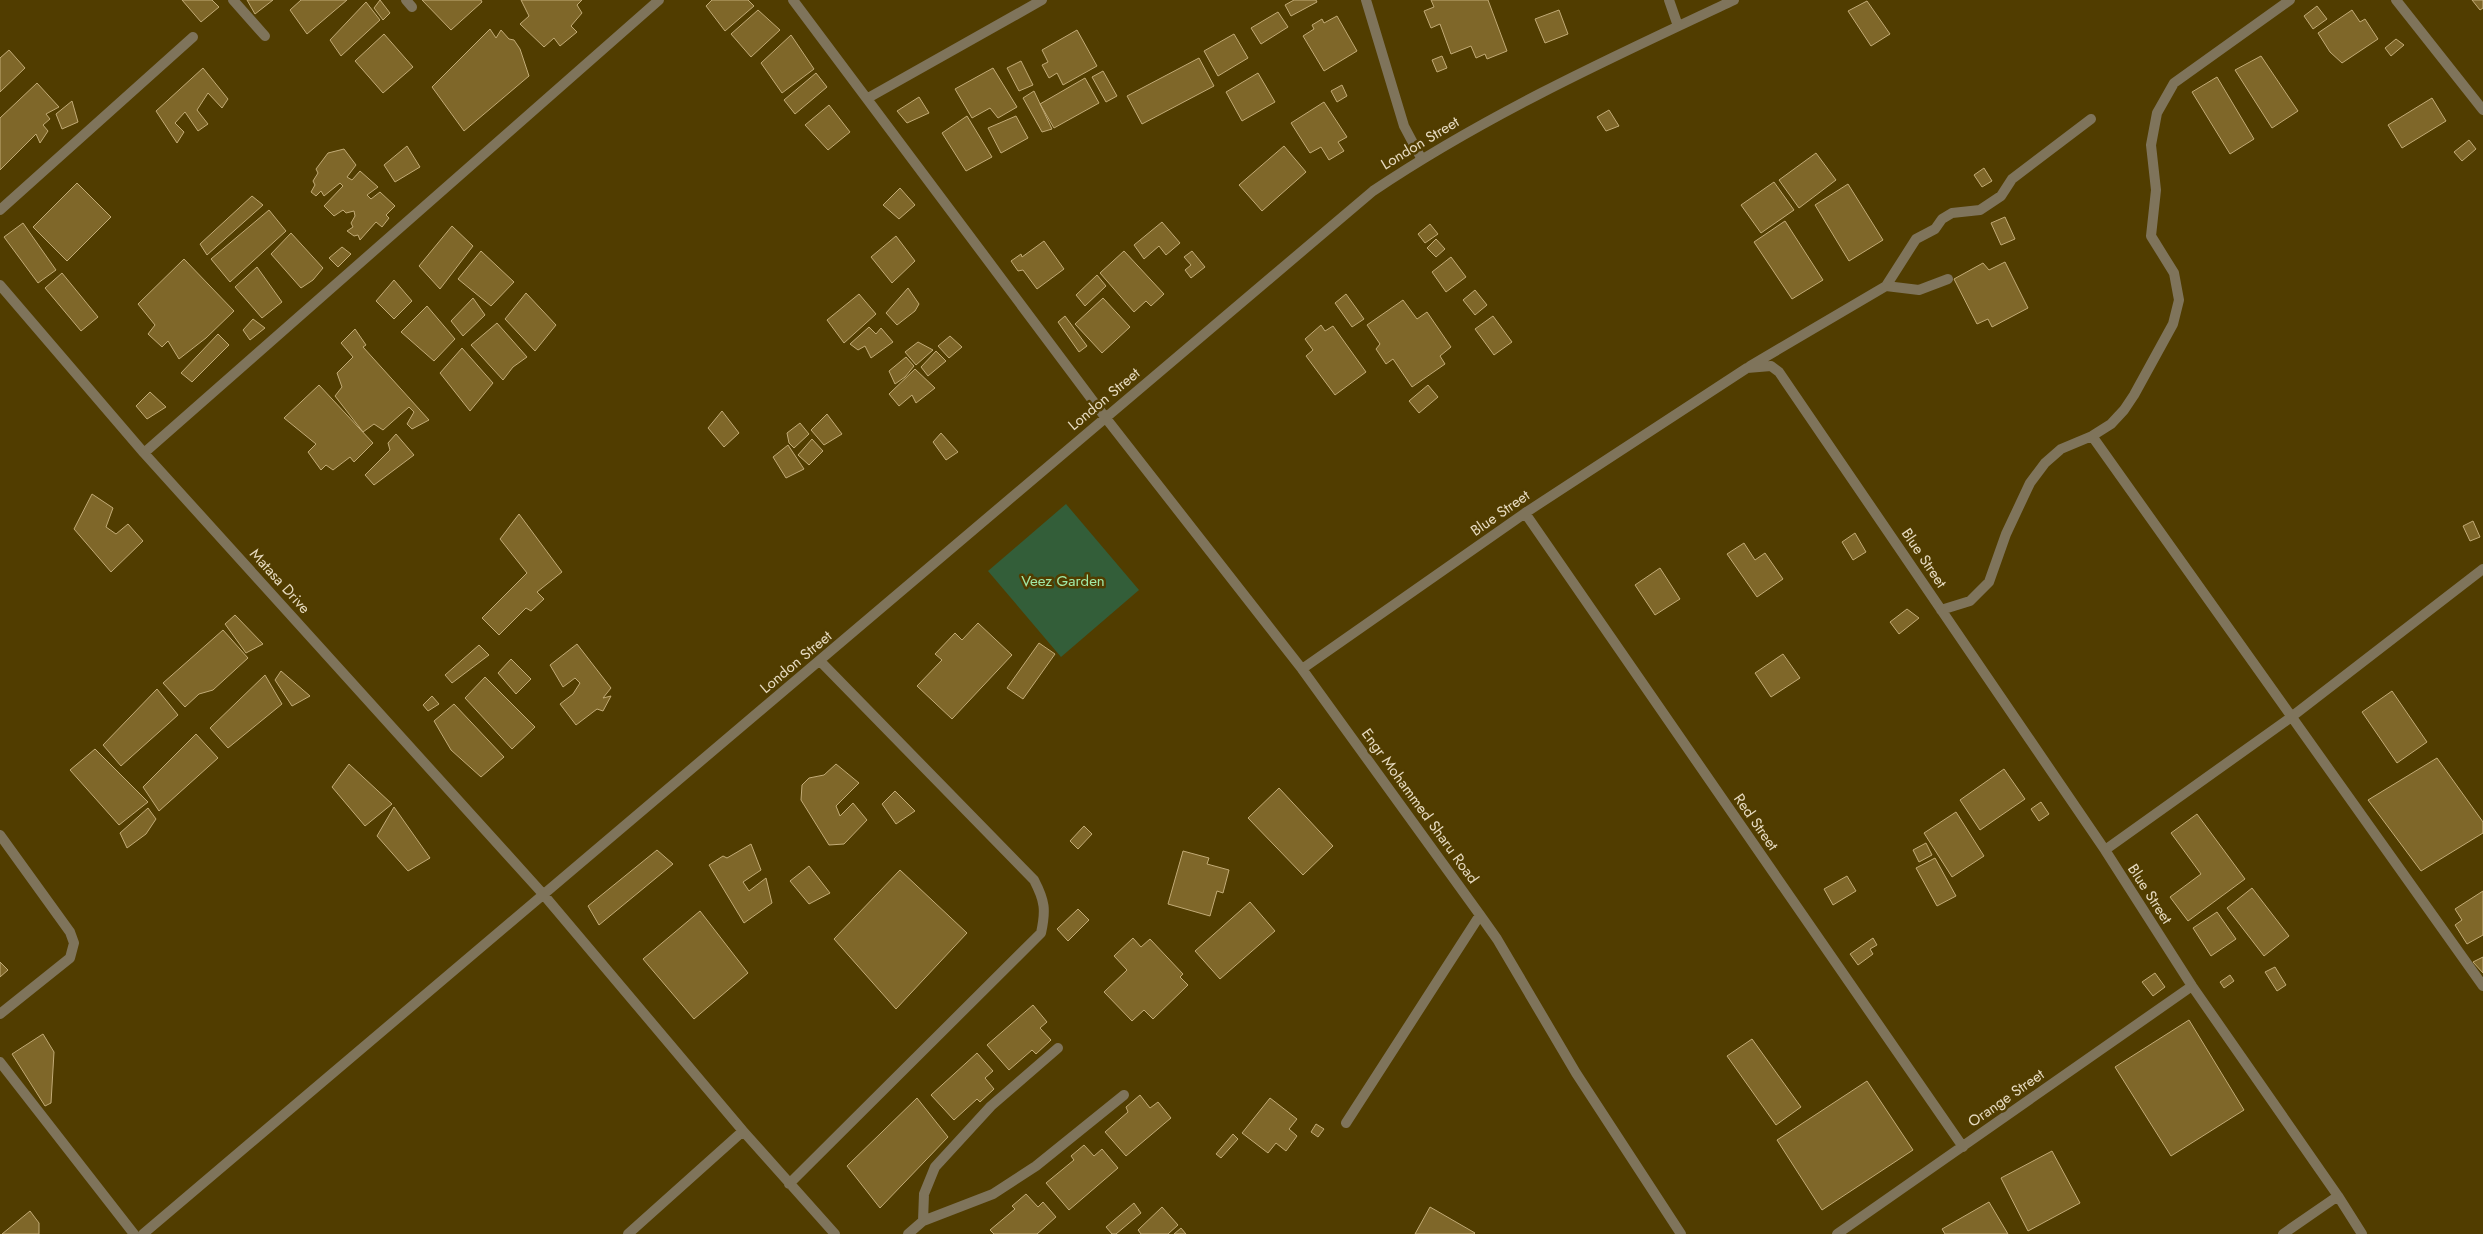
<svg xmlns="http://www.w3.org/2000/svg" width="2483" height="1234" font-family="Jost,sans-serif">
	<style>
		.green { fill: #335e39 }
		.building { fill: #7f6729; stroke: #c2ab76 }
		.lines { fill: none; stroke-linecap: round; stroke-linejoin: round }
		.street { stroke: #7f745b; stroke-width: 10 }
		.labels { text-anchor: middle; stroke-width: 5; stroke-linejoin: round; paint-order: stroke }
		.street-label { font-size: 15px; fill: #e7dbc0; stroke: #513d00 }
		.park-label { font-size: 15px; fill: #a0e9a8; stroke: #513d00 }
	</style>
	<rect width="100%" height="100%" fill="#513d00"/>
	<path class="green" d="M1066,504L1139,590L1061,657L988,571Z"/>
	<path class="building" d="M182,0H212L219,7L201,22Z
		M247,0H273L255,14Z
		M301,0H347L307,34L290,10Z
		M380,0L390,13L383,20L374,8Z
		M422,0H481L482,2L451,30Z
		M521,0H582L577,5L582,13L571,26L577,32L560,46L554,38L544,47L520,24L529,16Z
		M712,0H748L754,6L725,31L706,6Z
		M1294,0H1316L1317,2L1291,16L1285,5Z
		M1431,0H1488L1507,51L1487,59L1485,54L1476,58L1471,46L1451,54L1440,24L1431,28L1424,11L1434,7Z
		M2472,0H2483V8L2480,10Z
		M1867,1L1890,34L1871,46L1848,11Z
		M366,2L380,20L341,56L330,40Z
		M2317,6L2327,19L2313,29L2304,16Z
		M758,10L780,30L751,57L731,34Z
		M1559,10L1568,34L1545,43L1535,19Z
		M2352,10L2360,22L2365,19L2378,39L2342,63L2330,52L2318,33Z
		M1278,12L1288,27L1261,44L1251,28Z
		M1337,16L1357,51L1324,71L1303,36L1314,29L1312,25L1322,19L1324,23Z
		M490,29L496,38L501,30L509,39L514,40L520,49L529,76L464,131L432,87Z
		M1077,30L1097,66L1063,85L1057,73L1049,78L1042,65L1048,62L1042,50Z
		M384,34L413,67L383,93L355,61Z
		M1234,34L1248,58L1218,76L1204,51Z
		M791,35L814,69L782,93L761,63Z
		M2396,39L2404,45L2391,56L2385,48Z
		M9,50L25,68L0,92V58Z
		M1442,56L1447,68L1437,72L1432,60Z
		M2261,56L2298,111L2272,128L2235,70Z
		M1199,58L1214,86L1142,124L1127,96Z
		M1021,61L1033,85L1019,91L1007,68Z
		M203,68L228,99L222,108L208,93L197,110L208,124L198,131L185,112L175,123L184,132L177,143L156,111Z
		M993,68L1017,107L998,118L990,108L972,118L955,89Z
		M1103,71L1117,96L1106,102L1092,77Z
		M816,73L827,87L795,114L784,100Z
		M1258,73L1275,102L1242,121L1226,92Z
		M2217,77L2254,139L2230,154L2192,92Z
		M1085,78L1099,103L1054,128L1040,104Z
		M37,83L59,107L46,114L50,119L43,125L48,131L40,143L36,134L0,170V118Z
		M1342,85L1347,96L1337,102L1331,91Z
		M1034,91L1052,129L1042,132L1023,98Z
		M919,97L929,113L907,123L897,111Z
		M2432,98L2446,121L2402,148L2388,125Z
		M72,101L78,122L62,129L56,114Z
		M1324,102L1347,137L1338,142L1344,151L1329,160L1321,147L1310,153L1291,123Z
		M829,105L850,132L828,150L805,125Z
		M1609,110L1619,126L1606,131L1597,117Z
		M967,116L992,157L966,171L942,133Z
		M1016,116L1028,138L1001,153L988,128Z
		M2469,140L2476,149L2462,161L2454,152Z
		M407,146L420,167L395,182L384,165Z
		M1284,146L1306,172L1262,211L1239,185Z
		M344,149L356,165L347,177L352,180L360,171L378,187L367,195L371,199L380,192L395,206L386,215L389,218L382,227L376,222L360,240L358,235L354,236L347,231L353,227L351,223L355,216L354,211L346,213L343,210L334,216L324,206L343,186L340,183L324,196L321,191L316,196L311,192L315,185L313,181L318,173L316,169L328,153Z
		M1816,153L1836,180L1799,208L1779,180Z
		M1984,168L1992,181L1982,187L1974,175Z
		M1774,182L1794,210L1761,233L1741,205Z
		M77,183L111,217L67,261L33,227Z
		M1848,184L1883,240L1849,261L1815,205Z
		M900,188L915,205L899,219L883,205Z
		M252,196L263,205L207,255L200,244Z
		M269,210L286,231L230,282L211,259Z
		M2005,217L2015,239L2001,245L1991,223Z
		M1785,221L1823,280L1792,299L1754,242Z
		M1162,222L1180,243L1166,255L1159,246L1144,259L1134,245Z
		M23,223L56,270L38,283L4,237Z
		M1430,224L1438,234L1425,243L1418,234Z
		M452,226L473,246L440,289L419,266Z
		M291,233L323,268L313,280L301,288L271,254Z
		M896,236L915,261L892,283L871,257Z
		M1436,239L1445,249L1436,257L1427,248Z
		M1044,241L1064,269L1037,289L1023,270L1018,271L1011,261L1021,254L1022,257Z
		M342,247L351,254L338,267L329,258Z
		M481,251L514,282L491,306L458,279Z
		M1124,251L1164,294L1151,306L1146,301L1134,312L1100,273Z
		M1192,251L1205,267L1191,278L1185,270L1191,265L1184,257Z
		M1451,257L1466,277L1446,292L1432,272Z
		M184,259L234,311L206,338L179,359L168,341L162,347L148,334L155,325L138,304Z
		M2005,262L2028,308L1992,327L1988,319L1977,324L1954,279L1983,263L1989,270Z
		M257,267L282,302L262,318L235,287Z
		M62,273L98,317L81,331L45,288Z
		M1097,275L1106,286L1085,306L1076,295Z
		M394,280L412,301L394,319L376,301Z
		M908,288L919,304L915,311L897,325L886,313Z
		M1475,290L1487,305L1475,315L1463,300Z
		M526,293L556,325L535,351L505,319Z
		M859,294L876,314L844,343L827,320Z
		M1346,294L1364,319L1352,327L1335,303Z
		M473,298L485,315L463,336L451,321Z
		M1103,298L1130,327L1102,353L1075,324Z
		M1403,300L1417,319L1427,312L1451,347L1440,356L1445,364L1412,387L1393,359L1386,364L1376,349L1380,344L1367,325Z
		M427,306L455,339L434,361L401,332Z
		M1065,316L1087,346L1079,352L1058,322Z
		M1493,316L1512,342L1494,355L1475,329Z
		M253,319L265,328L250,340L243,330Z
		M497,323L527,357L513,367L503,380L471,345Z
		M1321,325L1325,331L1333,326L1366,372L1335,395L1306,356L1313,350L1305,339Z
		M869,327L876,334L881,328L893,342L871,358L865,346L858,350L850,344Z
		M355,329L366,345L363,347L429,420L412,429L407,424L414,412L409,407L383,430L374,424L363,432L335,396L342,387L337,373L353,357L341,343Z
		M218,334L229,345L192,382L181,373Z
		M950,336L962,347L949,358L938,346Z
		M918,342L933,350L916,365L905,352Z
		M462,348L493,383L470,411L440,373Z
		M936,351L946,361L928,376L921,367Z
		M906,357L914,366L905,377L895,384L889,371Z
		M915,369L935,388L916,403L912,395L899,406L889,394Z
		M319,385L373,443L354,462L350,457L333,470L326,465L321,470L308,452L316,444L284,418Z
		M1428,385L1438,397L1419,413L1409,401Z
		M150,392L166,407L147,419L136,406Z
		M722,411L739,433L724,447L708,428Z
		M827,414L842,434L824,445L811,430Z
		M800,423L809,434L794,448L789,443L787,433Z
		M941,433L958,452L946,460L933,442Z
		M396,434L414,455L374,485L365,475L390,450L388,443Z
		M812,439L823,451L809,465L798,455Z
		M788,445L804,469L786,478L773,457Z
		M92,494L113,508L106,527L116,534L128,524L143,541L111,572L74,529Z
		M519,514L562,572L537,592L544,599L531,611L526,608L499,635L482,618L527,573L500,539Z
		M2473,521L2480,537L2470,541L2463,526Z
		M1855,533L1866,552L1853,560L1842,542Z
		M1744,543L1755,560L1765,553L1783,579L1757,597L1727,554Z
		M1660,568L1680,599L1655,615L1635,585Z
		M1907,609L1919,618L1899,634L1890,622Z
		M235,615L263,644L246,653L225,624Z
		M978,623L1012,655L952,719L917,686L942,660L935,654L955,633L962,640Z
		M223,630L248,658L213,690L199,694L185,707L163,683Z
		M1039,643L1055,654L1023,699L1007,688Z
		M577,644L611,688L603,698L611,696L603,711L597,709L576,725L560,704L573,694L580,683L575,678L563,687L550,665Z
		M479,645L489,655L452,683L445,675Z
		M1783,654L1800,678L1771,697L1755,673Z
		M511,659L531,679L516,694L498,673Z
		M281,671L310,696L292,706L275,680Z
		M265,675L282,704L228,748L210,728Z
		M485,677L535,727L512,749L465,698Z
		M157,689L178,715L121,766L103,745Z
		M2392,691L2427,742L2397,763L2362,712Z
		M432,696L439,704L428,711L423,705Z
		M454,704L504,757L481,777L451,750L434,721Z
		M196,734L218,758L159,811L143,787Z
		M95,749L148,802L119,825L70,770Z
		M2437,758L2483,822V833L2421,871L2368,800Z
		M349,764L392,804L365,826L332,787Z
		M836,764L859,783L836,806L840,816L853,803L867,820L844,844L829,845L801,800L802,785L809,778L824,775Z
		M2004,769L2025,799L1980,830L1960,800Z
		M1279,788L1333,846L1303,875L1248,818Z
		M895,791L915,811L896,824L882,804Z
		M2041,802L2049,814L2039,821L2031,809Z
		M394,807L430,858L408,871L377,836Z
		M148,808L156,819L146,834L127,848L120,833Z
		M1956,812L1984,856L1952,877L1924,833Z
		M2197,814L2245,879L2188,921L2170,897L2201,874L2171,833Z
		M1084,826L1092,834L1078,849L1070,841Z
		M1926,843L1932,855L1919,862L1913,850Z
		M751,844L761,870L743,882L749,891L766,878L772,903L744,923L709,865L723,856L727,858Z
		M657,850L673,864L599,925L588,906Z
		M1183,851L1209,858L1207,864L1229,870L1223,893L1217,891L1210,916L1168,904Z
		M1935,858L1956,896L1937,906L1916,868Z
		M809,866L830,893L809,904L790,881Z
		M900,870L967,933L896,1009L834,939Z
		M1847,876L1856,891L1833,905L1824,889Z
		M2252,888L2289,936L2264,956L2227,908Z
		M2483,891V935L2467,944L2455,925L2462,920L2455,909Z
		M1250,902L1275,931L1220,979L1195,951Z
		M1078,909L1089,920L1068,941L1057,929Z
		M700,911L748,973L694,1019L643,959Z
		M2217,912L2236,939L2211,956L2193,928Z
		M1133,938L1141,947L1150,939L1183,974L1180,977L1188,985L1153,1019L1144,1010L1132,1021L1104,992L1127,970L1114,956Z
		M1873,938L1877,945L1870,949L1873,954L1858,965L1850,954Z
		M2483,957V973L2473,962Z
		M0,962L8,970L0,977Z
		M2275,967L2286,985L2277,991L2265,972Z
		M2155,973L2165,987L2153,996L2142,982Z
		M2230,975L2234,981L2224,988L2220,982Z
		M1033,1005L1047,1022L1040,1028L1051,1040L1036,1054L1032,1050L1009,1070L987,1045Z
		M2189,1020L2244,1110L2171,1156L2115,1067Z
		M43,1034L54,1052L51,1103L45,1106L12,1054Z
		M1752,1039L1801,1107L1776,1125L1727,1056Z
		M977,1053L993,1071L985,1078L994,1089L980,1102L977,1099L954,1120L931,1095Z
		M1867,1081L1913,1150L1822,1210L1777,1140Z
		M1140,1095L1150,1108L1158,1102L1171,1118L1126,1156L1105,1132L1128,1112L1126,1107Z
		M917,1098L948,1137L880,1208L847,1166Z
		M1270,1098L1297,1119L1289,1129L1297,1136L1286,1151L1276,1143L1268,1153L1242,1133Z
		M1316,1124L1324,1129L1318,1137L1311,1132Z
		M1233,1134L1238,1139L1221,1158L1216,1154Z
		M1084,1145L1094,1156L1102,1149L1118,1168L1069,1210L1046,1183L1074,1160L1071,1156Z
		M2052,1151L2080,1203L2028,1231L2001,1178Z
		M1026,1194L1038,1207L1043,1202L1056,1217L1037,1234H994L990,1230L1015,1209L1012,1206Z
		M1989,1202L2008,1234H1945L1942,1229Z
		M1134,1203L1141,1213L1116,1234H1112L1106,1227Z
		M1162,1207L1178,1225L1168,1234H1141L1138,1230Z
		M1430,1207L1475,1233L1474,1234H1415Z
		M30,1211L39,1223V1234H2Z
		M1181,1228L1186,1234H1174Z"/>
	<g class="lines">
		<path class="street" d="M233,0L265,36
			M406,0L412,7
			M793,0L1105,417L1302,669L1480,915L1497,939L1576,1073L1681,1234
			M1366,0L1404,126L1421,158
			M1669,0L1678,26
			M2396,0L2483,110
			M868,98L1042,0
			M0,210L193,37
			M0,285L144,453L543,894L743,1131L835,1234
			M1886,286L1919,290L1948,279
			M1750,366L1886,286L1916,239L1935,229L1942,219L1952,213L1980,210L2001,196L2012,179L2091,119
			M2092,436L2483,986
			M144,453L659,0
			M1525,513L1963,1147
			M1941,610L1970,601L1989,582L2006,534L2030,483L2045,463L2061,449L2092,436L2111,424L2124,410L2134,395L2173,324L2179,300L2174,273L2151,236L2156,190L2151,145L2157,113L2174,83L2290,0
			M1302,669L1525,513L1747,368L1771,366L1779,372L2105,850L2192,986L2338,1196L2362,1234
			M0,835L70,932L74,943L70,958L0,1014
			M2105,850L2290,718L2483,569
			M0,1062L134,1234
			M1346,1123L1480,915
			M789,1184L1041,933C1046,910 1045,901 1034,880L820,661
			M923,1221L924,1194L935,1167L991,1106L1058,1048
			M143,1234L1373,191C1486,115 1610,58 1734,0
			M628,1234L743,1131
			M908,1234L923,1221L993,1194L1036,1166L1124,1095
			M1837,1234L2192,986
			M2283,1234L2338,1196"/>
	</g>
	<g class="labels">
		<g class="street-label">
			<text transform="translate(1420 143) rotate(-31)" y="5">London Street</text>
			<text transform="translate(1104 399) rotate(-40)" y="5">London Street</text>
			<text transform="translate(1500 513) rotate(-35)" y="5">Blue Street</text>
			<text transform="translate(1924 558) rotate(56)" y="5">Blue Street</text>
			<text transform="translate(280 581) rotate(48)" y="5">Matasa Drive</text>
			<text transform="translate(796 662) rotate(-40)" y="5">London Street</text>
			<text transform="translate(1420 806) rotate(54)" y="5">Engr Mohammed Sharu Road</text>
			<text transform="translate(1756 822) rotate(55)" y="5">Red Street</text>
			<text transform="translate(2150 894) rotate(57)" y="5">Blue Street</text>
			<text transform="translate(2006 1098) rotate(-35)" y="5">Orange Street</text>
		</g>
		<g class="park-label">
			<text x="1063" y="586">Veez Garden</text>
		</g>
	</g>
</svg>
